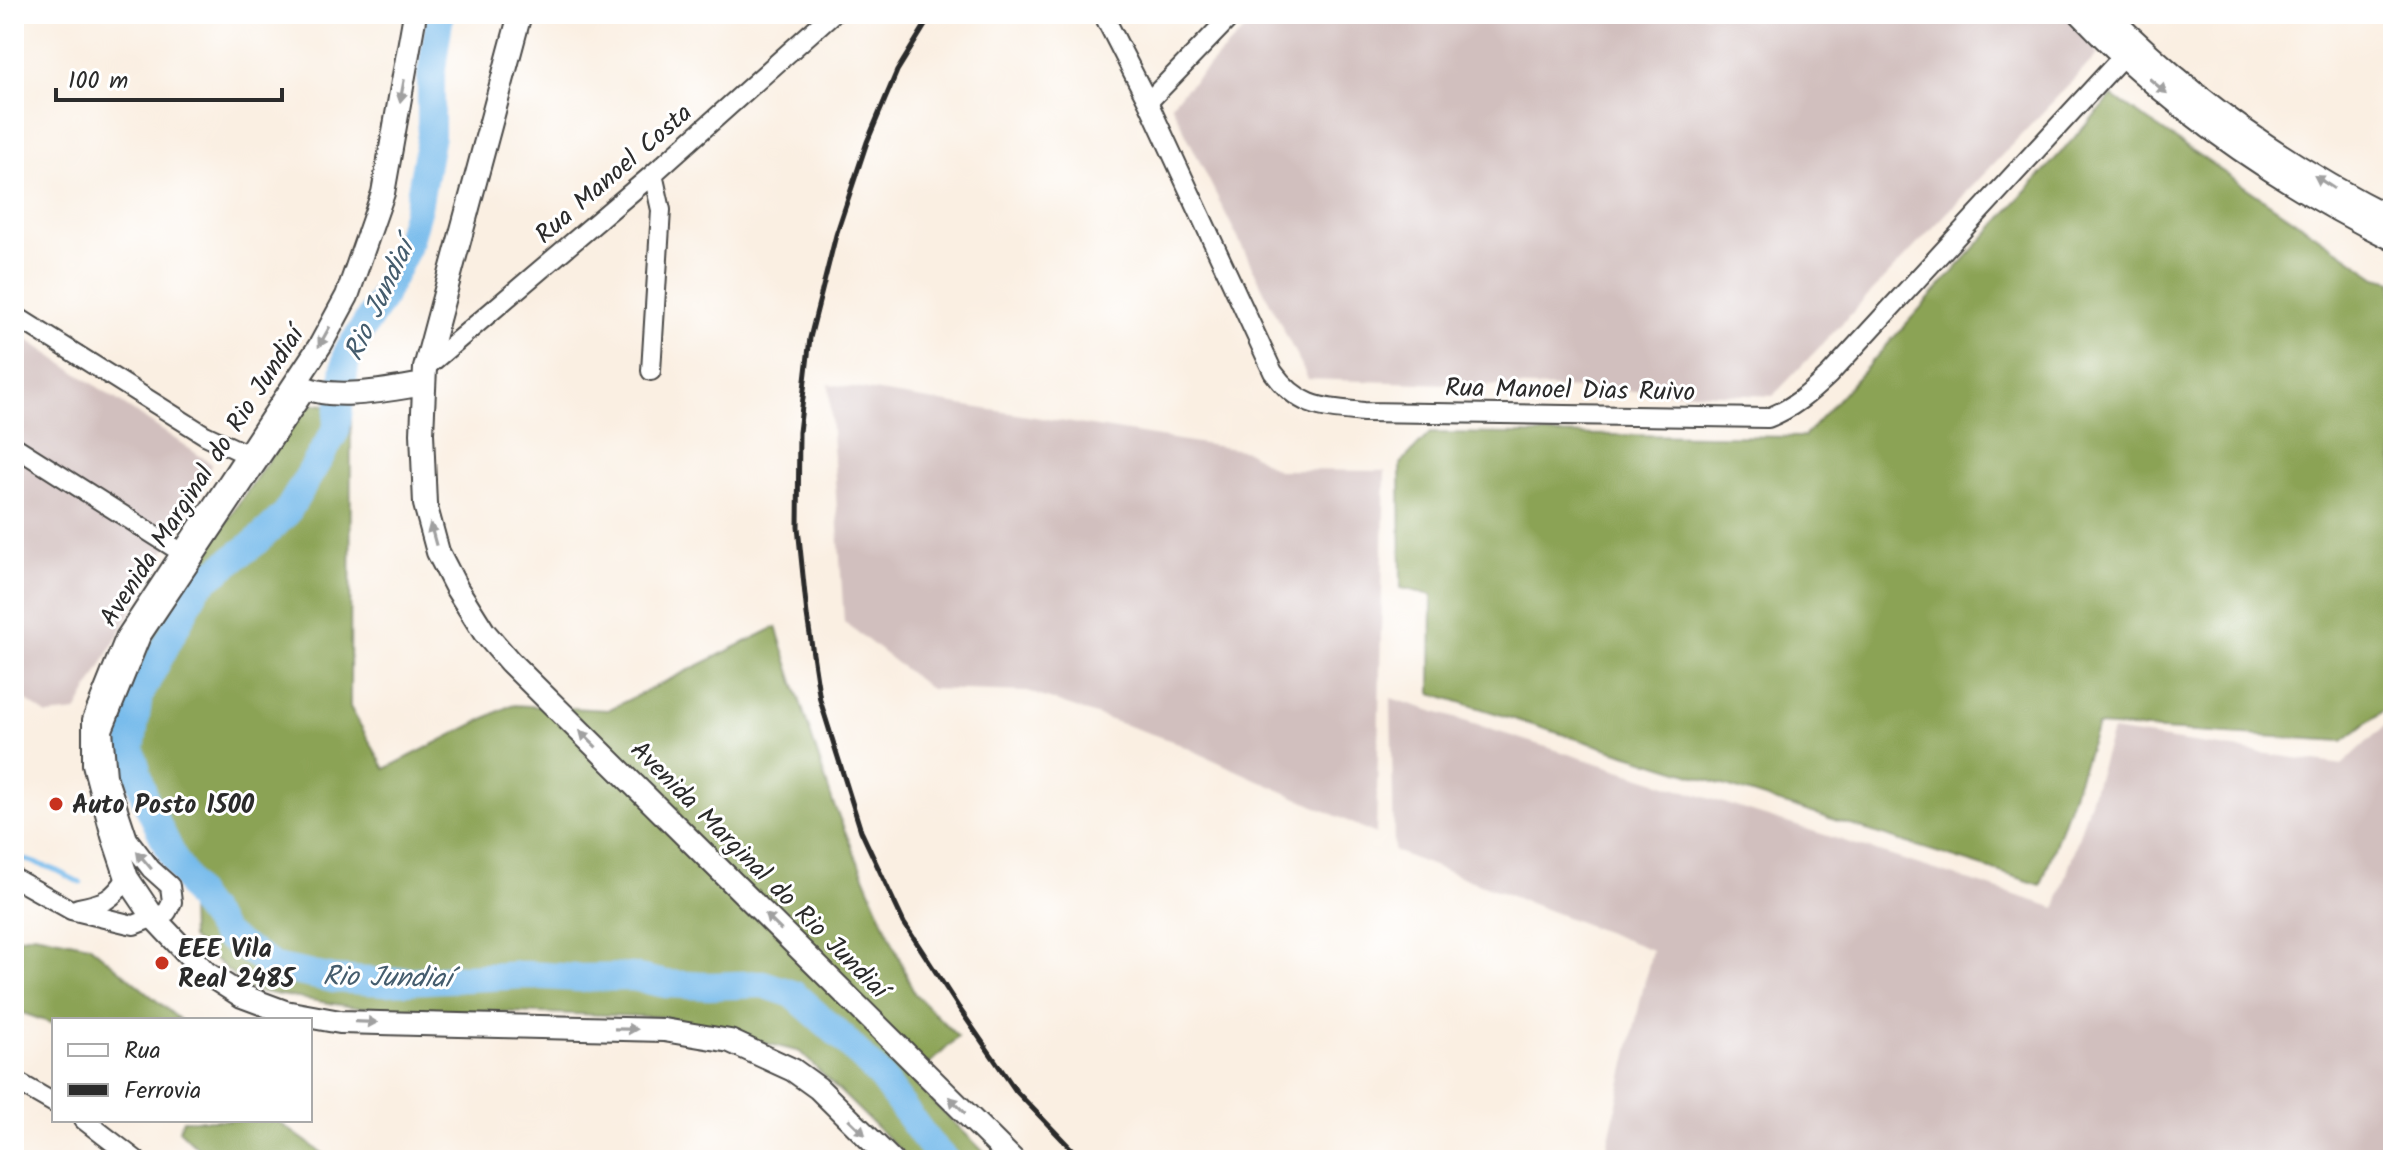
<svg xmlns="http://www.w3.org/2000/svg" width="2407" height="1174" font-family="Kalam,sans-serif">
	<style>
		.industrial { fill: #d1bfbe }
		.forest { fill: #8ba354; stroke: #5b6740; stroke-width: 2 }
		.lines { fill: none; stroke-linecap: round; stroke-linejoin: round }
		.stream { stroke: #75baeb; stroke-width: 5 }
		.river { stroke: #75baeb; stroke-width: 28 }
		.minor-casing { stroke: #4a4846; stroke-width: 22 }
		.major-casing { stroke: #4a4846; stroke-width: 26 }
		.minor { stroke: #fff; stroke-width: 18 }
		.major { stroke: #fff; stroke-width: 22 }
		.rail { stroke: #2b2b2b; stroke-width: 5 }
		.oneway { fill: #a0a0a0 }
		.poi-dot { fill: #c8321e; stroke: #fff; stroke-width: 3 }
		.labels { text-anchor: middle; stroke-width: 6; stroke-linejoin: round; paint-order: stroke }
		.street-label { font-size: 26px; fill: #2b2b2b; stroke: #fff }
		.poi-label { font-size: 26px; font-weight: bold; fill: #2b2b2b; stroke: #fff; text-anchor: start }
		.water-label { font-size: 28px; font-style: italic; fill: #455d6e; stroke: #fff }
	</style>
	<rect width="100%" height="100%" fill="#fff"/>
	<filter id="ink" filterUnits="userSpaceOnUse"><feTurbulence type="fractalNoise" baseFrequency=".0125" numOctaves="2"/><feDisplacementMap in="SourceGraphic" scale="16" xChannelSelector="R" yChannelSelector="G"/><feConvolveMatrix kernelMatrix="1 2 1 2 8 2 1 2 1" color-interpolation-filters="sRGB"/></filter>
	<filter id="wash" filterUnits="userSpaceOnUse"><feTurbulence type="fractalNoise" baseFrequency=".006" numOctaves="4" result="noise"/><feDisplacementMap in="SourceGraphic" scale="32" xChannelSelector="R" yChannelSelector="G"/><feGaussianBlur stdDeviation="1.8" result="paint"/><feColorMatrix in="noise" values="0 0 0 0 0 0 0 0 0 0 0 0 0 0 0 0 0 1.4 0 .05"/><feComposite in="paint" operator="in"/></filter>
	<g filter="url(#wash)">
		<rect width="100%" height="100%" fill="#faefe2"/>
		<path class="industrial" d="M1260,14H2064L2098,54L1773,396L1308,379L1171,104Z
			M22,336L212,464L76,712L47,715L14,692V348Z
			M829,384L1247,451L1277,470L1385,471L1376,834L1172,741L1029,692L930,689L844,622Z
			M1391,698L2056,908L2112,731L2342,765L2393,718V1160H1604L1652,950L1394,851Z"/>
		<path class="forest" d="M2112,96L2377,277L2393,281V703L2343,741L2097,726L2041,885L1431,693L1432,595L1401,588L1400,464L1430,433L1804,437Z
			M314,404L351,407L350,707L385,769L511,705L608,710L776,627L833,803L914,993L958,1037L912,1081L992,1160H910L800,1052L666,1017L353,1007L250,990L191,938L190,907L121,772L120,717L160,619L301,412Z
			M34,934L89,945L180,1020H54V1024L14,1010V939Z
			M183,1120H276L332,1160H210L179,1130Z"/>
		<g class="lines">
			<path class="stream" d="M14,856L53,869L81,883
				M206,929L225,935"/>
			<path class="river" d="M440,14L431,75V135L418,207L407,247L380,302L347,353L336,430L286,514L256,542L198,585L139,696L131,749L145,799L174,859L199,900L225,935L274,967L333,979L385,982L527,975L578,978L633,977L666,984L709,986L763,984L793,994L843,1038L880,1076L928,1142L945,1160"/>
		</g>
	</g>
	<g filter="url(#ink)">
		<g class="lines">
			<defs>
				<path id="minor" d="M1103,14L1148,102L1273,372C1299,408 1322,408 1364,412L1768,418C1793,408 1809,394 1829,375L2123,56
					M1148,102L1233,14
					M14,315L205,435L259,460
					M425,368L653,174L832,14
					M651,371L661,210L653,174
					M14,446L192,559
					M14,878L71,910L129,924L134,925L167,912L172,902L170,886L151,869L128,839L107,776L103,730L141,636L306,390
					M78,908C105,903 112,900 127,878
					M14,1080L54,1103
					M84,1120L136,1160"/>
				<path id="major" d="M415,14L383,193L347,296L321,344L127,638L94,720V764L113,836L127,878L154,918L206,973L242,996L285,1012L340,1022L664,1030L730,1041L793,1070L818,1088L891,1160
					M520,14L425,368L422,433L425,504L438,552L457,589L484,632L510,662L1013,1160
					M2081,14C2169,107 2279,182 2393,239
					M2107,14C2190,98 2288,167 2393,219
					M296,383C327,403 388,390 423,384"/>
			</defs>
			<use href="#minor" class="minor-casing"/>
			<use href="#major" class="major-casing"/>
			<use href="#minor" class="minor"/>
			<use href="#major" class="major"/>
			<path class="rail" d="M932,14L897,71L867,142L836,235L810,338L799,432L798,527L807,615L820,700L861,831L904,923L959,1008L1016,1091L1082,1160"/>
		</g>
		<defs><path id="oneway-solid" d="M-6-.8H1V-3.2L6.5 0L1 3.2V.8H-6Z" transform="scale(2)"/></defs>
		<g class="oneway">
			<use href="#oneway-solid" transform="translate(2158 86) rotate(40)"/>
			<use href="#oneway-solid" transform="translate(402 91) rotate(101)"/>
			<use href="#oneway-solid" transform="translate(2324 182) rotate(-147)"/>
			<use href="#oneway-solid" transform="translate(324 337) rotate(119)"/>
			<use href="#oneway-solid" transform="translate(433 534) rotate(-105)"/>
			<use href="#oneway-solid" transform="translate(588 739) rotate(-135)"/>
			<use href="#oneway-solid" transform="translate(144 860) rotate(-130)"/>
			<use href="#oneway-solid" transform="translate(773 922) rotate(-135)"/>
			<use href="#oneway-solid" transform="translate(366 1022) rotate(2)"/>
			<use href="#oneway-solid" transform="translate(626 1029) rotate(1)"/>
			<use href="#oneway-solid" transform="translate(957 1105) rotate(-135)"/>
			<use href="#oneway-solid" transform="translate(857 1127) rotate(44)"/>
		</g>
	</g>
	<g class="poi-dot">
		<circle cx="56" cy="804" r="8"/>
		<circle cx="162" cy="963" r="8"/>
	</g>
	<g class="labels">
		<g class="street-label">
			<text transform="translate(613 173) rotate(-41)" y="9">Rua Manoel Costa</text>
			<text transform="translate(1570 389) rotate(1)" y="9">Rua Manoel Dias Ruivo</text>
			<text transform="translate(201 476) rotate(-57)" y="9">Avenida Marginal do Rio Jundiaí</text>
			<text transform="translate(760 869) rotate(45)" y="9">Avenida Marginal do Rio Jundiaí</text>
		</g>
		<g class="poi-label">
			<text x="72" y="813">Auto Posto 1500</text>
			<text x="178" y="957">EEE Vila<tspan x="178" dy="30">Real 2485</tspan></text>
		</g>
		<g class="water-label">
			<text transform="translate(378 300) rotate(-65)" y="10">Rio Jundiaí</text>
			<text transform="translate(387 976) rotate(1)" y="10">Rio Jundiaí</text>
		</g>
	</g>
	<rect width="2407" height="1174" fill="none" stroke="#fff" stroke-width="48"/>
	<rect x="52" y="1018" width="260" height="104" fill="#ffffff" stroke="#aaaaaa" stroke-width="2"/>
	<rect x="68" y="1044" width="40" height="12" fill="#ffffff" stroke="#aaaaaa" stroke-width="2"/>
	<text x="124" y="1058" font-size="24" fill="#2b2b2b">Rua</text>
	<rect x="68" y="1084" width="40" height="12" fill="#2b2b2b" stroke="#aaaaaa" stroke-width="2"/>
	<text x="124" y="1098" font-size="24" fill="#2b2b2b">Ferrovia</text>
	<path d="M56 88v12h226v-12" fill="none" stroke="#2b2b2b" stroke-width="4"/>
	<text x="68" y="88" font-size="24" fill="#2b2b2b" stroke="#ffffff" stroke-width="6" paint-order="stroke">100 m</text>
</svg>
